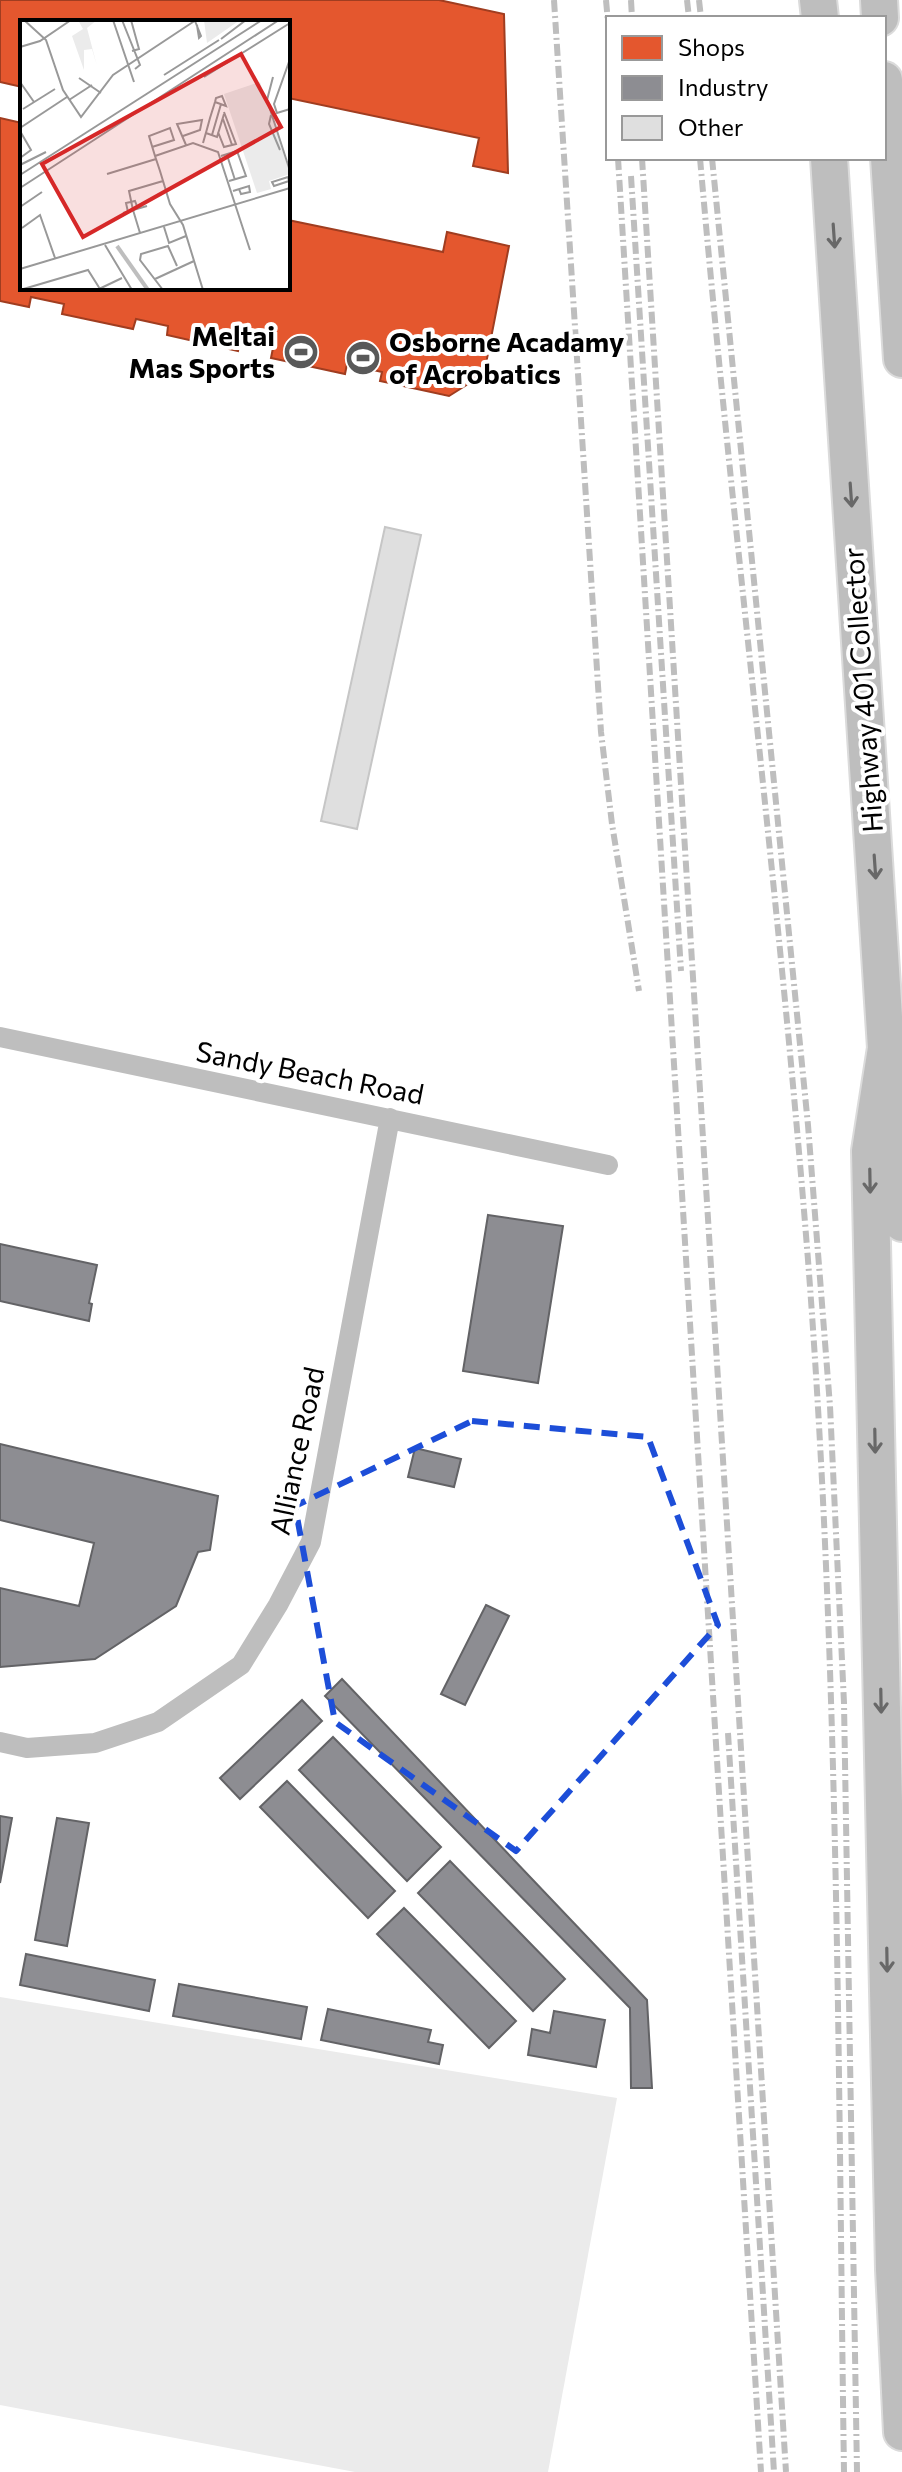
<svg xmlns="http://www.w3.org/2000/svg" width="902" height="2472" font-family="Commissioner,sans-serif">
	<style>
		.green { fill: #ebebeb }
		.shops { fill: #e4572e; stroke: #a03d20; stroke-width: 2 }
		.industry { fill: #8d8d92; stroke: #636366; stroke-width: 2 }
		.building { fill: #dfdfdf; stroke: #c6c6c6; stroke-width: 2 }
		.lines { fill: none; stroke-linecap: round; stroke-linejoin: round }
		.motorway-casing { stroke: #dbdbdb; stroke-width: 40 }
		.minor { stroke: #bebebe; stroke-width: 20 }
		.motorway { stroke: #bebebe; stroke-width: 36 }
		.rail { stroke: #bebebe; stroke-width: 6; stroke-dasharray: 12 4 2 4; stroke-linecap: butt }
		.oneway { stroke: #686868 }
		.marked { fill: none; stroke: #1d4ed8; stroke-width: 6; stroke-dasharray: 16 10; stroke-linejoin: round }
		.labels { text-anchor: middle; stroke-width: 8; stroke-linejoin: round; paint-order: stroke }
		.poi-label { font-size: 28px; font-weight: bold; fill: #000; stroke: #fff; text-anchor: end }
		.street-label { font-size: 28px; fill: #000; stroke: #fff }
		.inset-river { fill: none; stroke: #bebebe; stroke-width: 4 }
		.inset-road { fill: none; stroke: #999; stroke-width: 2 }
		.view { fill: #d62828; fill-opacity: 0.15; stroke: #d62828; stroke-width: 4 }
		.inset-edge { fill: none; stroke: #000; stroke-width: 4 }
	</style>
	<rect width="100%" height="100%" fill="#fff"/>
	<path class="green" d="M0,1997L617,2098L548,2472H355L0,2405Z"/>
	<path class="shops" d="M0,0H439L504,14L508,173L473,166L479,138L288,98V22H22V87L0,82Z
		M0,118L22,123V288H288V220L443,252L447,232L509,246L484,374L449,396L380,381L382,372L347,364L345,374L271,358L273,348L240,341L238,351L167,335L168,326L136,319L133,329L62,314L64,304L31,297L29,307L0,301Z"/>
	<path class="industry" d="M488,1215L563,1226L538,1383L463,1371Z
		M0,1244L97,1265L89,1303L92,1304L89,1321L0,1301Z
		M0,1444L218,1496L210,1550L198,1552L176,1606L95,1659L0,1667V1588L79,1606L94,1543L0,1520Z
		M415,1448L461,1459L454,1487L408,1477Z
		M486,1605L509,1616L465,1705L441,1694Z
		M342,1679L647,2000L652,2088H631L630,2008L325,1696Z
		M302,1700L322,1721L240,1799L220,1778Z
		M333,1737L441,1847L407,1881L299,1770Z
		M287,1781L395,1891L368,1918L260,1807Z
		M0,1816L12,1818L0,1883Z
		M57,1818L89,1823L67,1946L35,1940Z
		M450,1861L565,1979L533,2011L418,1893Z
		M404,1908L516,2021L489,2048L377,1934Z
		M26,1954L155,1980L149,2011L20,1985Z
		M179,1984L307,2007L301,2039L173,2016Z
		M328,2009L431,2030L428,2042L443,2045L439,2064L321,2040Z
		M554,2011L605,2020L596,2067L528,2055L532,2029L550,2033Z"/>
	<path class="building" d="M385,527L421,535L357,829L321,821Z"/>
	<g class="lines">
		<defs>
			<path id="motorway" d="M818,0L820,18
				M879,0L880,18
				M884,80L902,359
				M829,158L886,1048L902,1223
				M886,1048L870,1151L894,2269L902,2432"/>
		</defs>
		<use href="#motorway" class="motorway-casing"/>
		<path class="minor" d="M0,1037L608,1165
			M0,1742L27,1748L95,1743L158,1722L241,1665L278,1605L311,1542L390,1118"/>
		<use href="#motorway" class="motorway"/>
		<path class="rail" d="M554,0L601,732L612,824L639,991
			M606,0L608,22
			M631,0L632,18
			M687,0L689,18
			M699,0L701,18
			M618,158L761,2472
			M642,158L786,2472
			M700,158C732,526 779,892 808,1260C839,1663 838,2068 844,2472
			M712,158L808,1125L830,1406L844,1703L857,2472
			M631,176L681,971
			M728,1733L774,2472"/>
	</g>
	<defs><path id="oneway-shaft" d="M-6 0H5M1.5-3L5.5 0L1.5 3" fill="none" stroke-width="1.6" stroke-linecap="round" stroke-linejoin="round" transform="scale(2)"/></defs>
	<g class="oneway">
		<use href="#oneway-shaft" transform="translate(834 236) rotate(86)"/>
		<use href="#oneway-shaft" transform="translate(851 495) rotate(86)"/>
		<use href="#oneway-shaft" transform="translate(875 867) rotate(86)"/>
		<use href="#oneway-shaft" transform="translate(870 1181) rotate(89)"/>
		<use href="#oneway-shaft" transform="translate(875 1441) rotate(89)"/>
		<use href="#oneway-shaft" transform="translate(881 1701) rotate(89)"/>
		<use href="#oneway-shaft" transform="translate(887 1960) rotate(89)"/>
	</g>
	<path class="marked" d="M472,1421L648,1437L718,1625L516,1851L335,1722L295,1506Z"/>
	<defs>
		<symbol id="stadium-disc" viewBox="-11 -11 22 22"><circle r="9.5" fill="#595959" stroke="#fff"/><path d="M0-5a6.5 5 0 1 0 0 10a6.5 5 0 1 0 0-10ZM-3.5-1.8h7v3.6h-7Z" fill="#fff"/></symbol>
	</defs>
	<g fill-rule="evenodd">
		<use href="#stadium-disc" x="281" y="332" width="40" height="40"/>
		<use href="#stadium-disc" x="343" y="338" width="40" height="40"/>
	</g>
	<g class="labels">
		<g class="poi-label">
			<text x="275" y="346">Meltai<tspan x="275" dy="32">Mas Sports</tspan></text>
			<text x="389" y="352" text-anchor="start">Osborne Acadamy<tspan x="389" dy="32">of Acrobatics</tspan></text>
		</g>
		<g class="street-label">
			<text transform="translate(863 690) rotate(-94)" y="10">Highway 401 Collector</text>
			<text transform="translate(310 1073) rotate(11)" y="10">Sandy Beach Road</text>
			<text transform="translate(297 1451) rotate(-78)" y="10">Alliance Road</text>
		</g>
	</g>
	<g transform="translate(20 20)">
		<rect width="270" height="270" fill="#fff"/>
		<path d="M58,0H77L67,8L77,46L72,29L64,30V50L52,16L63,9ZM184,0H220L187,23ZM240,62L270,154L249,161L251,169L237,173L204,74Z" fill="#ebebeb"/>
		<path class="inset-river" d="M97,226L128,270"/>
		<path class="inset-road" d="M4,0L26,20L43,70L61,97L93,55L176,0M93,0L114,62M102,0L120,45L115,49M111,0L119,29L112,31M175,1L181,16L179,18L177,5M201,19L226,0M0,27L20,21L51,0M270,39L254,84L257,93L270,89M144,55L199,20M184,57L270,3M253,57L247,80L270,151M59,58L81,73M0,62L14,82M49,80L72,65M3,89L35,69M251,95L249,104L260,130M203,99L212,125M0,108L47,77M0,111L11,130L0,138M198,112L204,127L216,124L204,92M186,113L197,117L204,94M192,115L201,84M163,116L180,110L182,100L157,104L166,125M183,123L187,109L190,98L195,82L196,78L202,76L206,86L195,82M132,127L154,120L150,108L129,116L135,136L140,151L150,184L163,205L183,270M207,135L215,160M135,136L173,123L198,132L230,230M201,136L217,131L226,156L209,161M0,145L26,132M87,154L136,139M0,155L242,0M268,157L269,161L254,166L252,162L268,157L270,156M0,168L259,0M213,171L229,166L230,172L221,174L219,169M0,187L22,172M108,192L106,183L115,181L118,189M103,193L113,190L109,171L143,161M144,207L149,223L166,216M2,208L20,195L35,238M120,213L113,190L127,186M85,225L112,270M0,249L270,168M135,259L174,241M79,269L102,258M0,270L68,250L80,269M143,270L120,240L121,234L148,226L157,246"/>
		<path class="view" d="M221,34L261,107L63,217L22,144Z"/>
		<rect width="270" height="270" class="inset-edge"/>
	</g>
	<rect x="606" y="16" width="280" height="144" fill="#ffffff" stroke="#999999" stroke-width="2"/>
	<rect x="622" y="36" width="40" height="24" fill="#e4572e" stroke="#999999" stroke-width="2"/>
	<text x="678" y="56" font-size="24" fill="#000000">Shops</text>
	<rect x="622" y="76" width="40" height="24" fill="#8d8d92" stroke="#999999" stroke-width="2"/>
	<text x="678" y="96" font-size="24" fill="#000000">Industry</text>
	<rect x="622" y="116" width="40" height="24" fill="#dfdfdf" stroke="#999999" stroke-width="2"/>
	<text x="678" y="136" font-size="24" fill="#000000">Other</text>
</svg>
